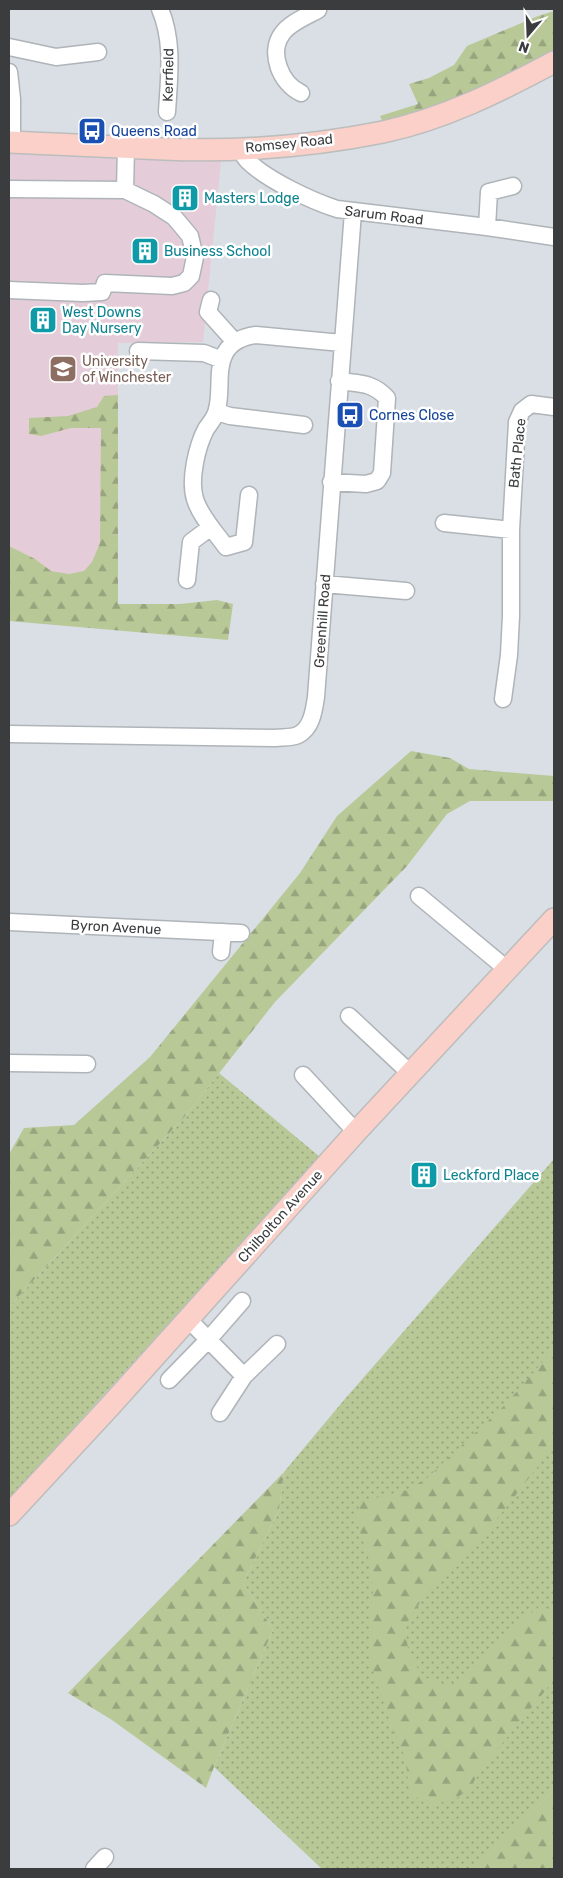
<svg xmlns="http://www.w3.org/2000/svg" width="563" height="1878" font-family="Rubik,sans-serif">
	<style>
		.education { fill: #e4cdd9 }
		.green { fill: url(#green-dots) }
		.forest { fill: url(#forest-firs) }
		.lines { fill: none; stroke-linecap: round; stroke-linejoin: round }
		.minor-casing { stroke: #afb4b9; stroke-width: 19 }
		.major-casing { stroke: #bcbdbd; stroke-width: 24 }
		.minor { stroke: #fff; stroke-width: 16 }
		.major { stroke: #fad0c8; stroke-width: 21 }
		.labels { text-anchor: middle; stroke-width: 5; stroke-linejoin: round; paint-order: stroke }
		.street-label { font-size: 14px; fill: #3a3c3e; stroke: #fff }
		.transit-label { font-size: 14px; fill: #164399; stroke: #fff; text-anchor: start }
		.culture-label { font-size: 14px; fill: #0d838f; stroke: #fff; text-anchor: start }
		.education-label { font-size: 14px; fill: #785e54; stroke: #fff; text-anchor: start }
	</style>
	<defs>
		<pattern id="green-dots" width="8" height="8" patternUnits="userSpaceOnUse" patternTransform="scale(1.25)"><rect width="8" height="8" fill="#b9c897"/><path d="M2 2h.1M6 6h.1" fill="none" stroke="#97a47d" stroke-width="1.8" stroke-linecap="round"/></pattern>
		<pattern id="forest-firs" width="22" height="20" patternUnits="userSpaceOnUse" patternTransform="scale(1.25)"><rect width="22" height="20" fill="#b9c897"/><path d="M5 1l3.5 6h-7zM16 11l3.5 6h-7z" fill="#97a47d"/></pattern>
	</defs>
	<rect width="100%" height="100%" fill="#d9dfe4"/>
	<path class="education" d="M9,151L221,161L203,342L118,343V604L9,598Z"/>
	<path class="green" d="M219,1073L320,1157L9,1499V1307L187,1114Z
		M554,1159V1790L474,1869H322L214,1767L273,1630L243,1583L279,1510L284,1472L344,1400Z"/>
	<path class="forest" d="M554,11V55L498,84L384,125L380,116L418,104L409,84L429,78L454,65L467,46L538,16Z
		M118,395V604H180L217,600L233,604L228,640L9,621V546L35,559L51,571L69,574L84,571L92,562L100,543L101,428H71L41,436L29,434V418L68,416L97,407L104,396Z
		M411,751L450,758L469,769L554,776V801H470L447,814L407,866L275,1002L187,1114L9,1307V1154L24,1128L74,1125L150,1057L300,873L337,816Z
		M554,1349V1446L482,1538L421,1601L405,1626L409,1656L424,1677L449,1686C476,1677 493,1645 514,1626C522,1620 531,1614 539,1607L554,1610V1680L490,1758L470,1787L455,1800L427,1805L409,1792L406,1760L390,1722L370,1661L369,1616L373,1595L370,1563L356,1519L360,1502L407,1490L427,1478L505,1405Z
		M284,1472L279,1510L243,1583L273,1630L214,1767L206,1788L112,1720L68,1693Z
		M554,1790V1869H473Z"/>
	<g class="lines">
		<defs>
			<path id="minor" d="M160,9C174,42 169,77 167,112
				M9,47L56,57L98,52
				M9,72L12,99V143
				M301,93C281,84 268,53 282,34C289,23 307,16 318,10
				M239,149C242,153 245,158 248,161C267,180 312,201 337,209L487,227L554,237
				M9,189L125,190L154,204L174,217L190,236L195,257L191,276L184,283L172,286L105,283L102,292L83,293L9,290
				M125,190L126,147
				M487,227L489,192L513,186
				M211,300L208,312L235,342
				M138,351L204,353L222,360
				M217,412L230,416L304,425
				M331,482L366,484L377,481L382,473L387,398C372,382 360,384 339,381
				M249,495L244,542L226,547C216,533 200,516 195,499C189,480 197,446 206,429C210,423 216,417 217,409C222,392 216,370 225,353C232,341 243,337 256,335L342,343
				M444,523L511,530
				M187,580L191,542L211,527
				M324,584L406,591
				M503,699L509,655L511,616V530L517,422L522,411L531,404L554,407
				M9,734L275,738C282,737 292,738 298,735C312,728 314,710 316,697L353,212
				M419,896L508,970
				M9,922L241,933
				M221,952L223,932
				M349,1016L411,1074
				M9,1063L87,1064
				M303,1075L356,1132
				M188,1319L244,1376L277,1344
				M169,1380L208,1340L242,1301
				M220,1413L244,1376
				M94,1869L105,1857"/>
			<path id="major" d="M9,142C61,144 112,147 164,149C235,152 313,146 383,132C444,119 500,91 554,62
				M9,1515L111,1405L356,1132L554,919"/>
		</defs>
		<use href="#minor" class="minor-casing"/>
		<use href="#major" class="major-casing"/>
		<use href="#minor" class="minor"/>
		<use href="#major" class="major"/>
	</g>
	<defs>
		<symbol id="bus-square" viewBox="-11 -11 22 22"><rect x="-9" y="-9" width="18" height="18" rx="4" fill="#1a4fb4" stroke="#fff"/><path d="M-5-6H5V4H4V6H2V4H-2V6H-4V4H-5ZM-3.5-4V0h7V-4ZM-3.5 1.2v1.5H-2V1.2ZM2 1.2v1.5H3.5V1.2Z" fill="#fff"/></symbol>
		<symbol id="building-square" viewBox="-11 -11 22 22"><rect x="-9" y="-9" width="18" height="18" rx="4" fill="#0f9aa8" stroke="#fff"/><path d="M-4-6H4V6H1V3H-1V6H-4ZM-2.5-4.3h1.7v1.8h-1.7ZM.8-4.3h1.7v1.8H.8ZM-2.5-1h1.7V.8h-1.7ZM.8-1h1.7V.8H.8Z" fill="#fff"/></symbol>
		<symbol id="university-square" viewBox="-11 -11 22 22"><rect x="-9" y="-9" width="18" height="18" rx="4" fill="#8d6e63" stroke="#fff"/><path d="M0-5L7-2L0 1L-7-2ZM-4 1L0 2.5L4 1V4Q0 6-4 4Z" fill="#fff"/></symbol>
	</defs>
	<g fill-rule="evenodd">
		<use href="#bus-square" x="76" y="115" width="32" height="32"/>
		<use href="#building-square" x="169" y="182" width="32" height="32"/>
		<use href="#building-square" x="129" y="235" width="32" height="32"/>
		<use href="#building-square" x="27" y="304" width="32" height="32"/>
		<use href="#university-square" x="47" y="353" width="32" height="32"/>
		<use href="#bus-square" x="334" y="399" width="32" height="32"/>
		<use href="#building-square" x="408" y="1159" width="32" height="32"/>
	</g>
	<g class="labels">
		<g class="street-label">
			<text transform="translate(168 75) rotate(-89)" y="5">Kerrfield</text>
			<text transform="translate(289 143) rotate(-6)" y="5">Romsey Road</text>
			<text transform="translate(384 215) rotate(7)" y="5">Sarum Road</text>
			<text transform="translate(517 453) rotate(-84)" y="5">Bath Place</text>
			<text transform="translate(322 621) rotate(-86)" y="5">Greenhill Road</text>
			<text transform="translate(116 927) rotate(3)" y="5">Byron Avenue</text>
			<text transform="translate(280 1216) rotate(-48)" y="5">Chilbolton Avenue</text>
		</g>
		<g class="transit-label">
			<text x="111" y="136">Queens Road</text>
			<text x="369" y="420">Cornes Close</text>
		</g>
		<g class="culture-label">
			<text x="204" y="203">Masters Lodge</text>
			<text x="164" y="256">Business School</text>
			<text x="62" y="317">West Downs<tspan x="62" dy="16">Day Nursery</tspan></text>
			<text x="443" y="1180">Leckford Place</text>
		</g>
		<g class="education-label">
			<text x="82" y="366">University<tspan x="82" dy="16">of Winchester</tspan></text>
		</g>
	</g>
	<rect width="563" height="1878" fill="none" stroke="#3a3c3e" stroke-width="20"/>
	<g transform="translate(528 35) rotate(199)" stroke="#ffffff" stroke-width="4" paint-order="stroke">
	<path d="M0-4L9 19L0 12L-9 19Z" fill="#3a3c3e"/>
	<text y="-8" font-size="14" font-weight="bold" text-anchor="middle" fill="#3a3c3e">N</text>
	</g>
</svg>
